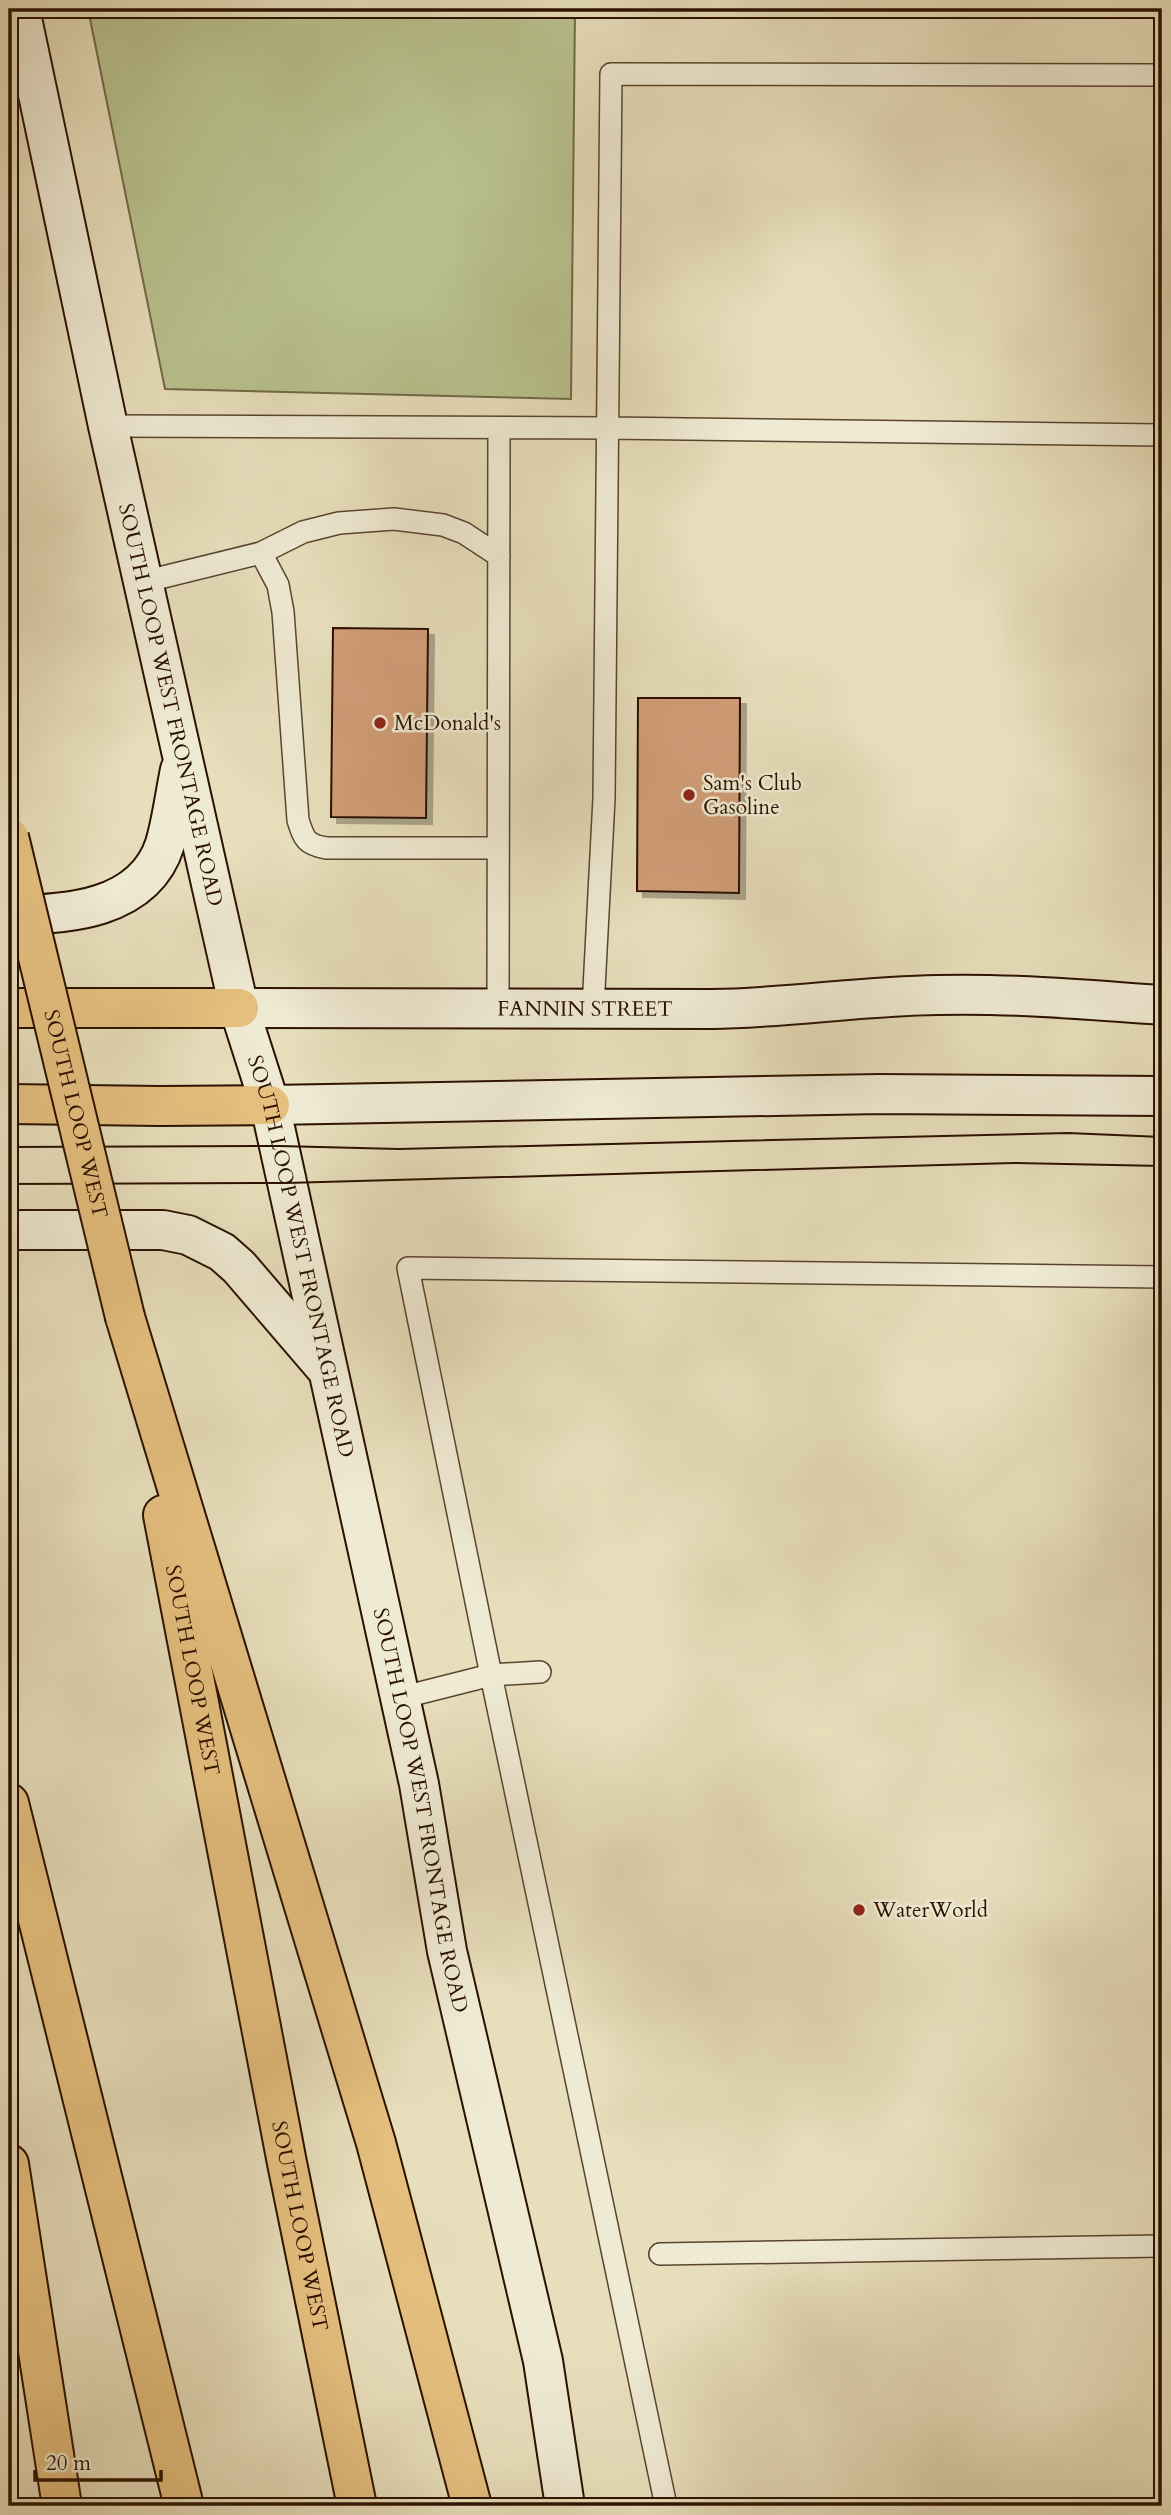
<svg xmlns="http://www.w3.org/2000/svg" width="1171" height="2515" font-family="Cardo,serif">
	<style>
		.green { fill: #b8c18e; stroke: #726947; stroke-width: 2 }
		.building { fill: #d09d77; stroke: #2b1100; stroke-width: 2; filter: url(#shadow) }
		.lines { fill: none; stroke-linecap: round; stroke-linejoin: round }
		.service-casing { stroke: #5a442f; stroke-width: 24 }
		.secondary-casing { stroke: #2b1100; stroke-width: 42 }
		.primary-casing { stroke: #2b1100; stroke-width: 42 }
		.motorway-casing { stroke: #2b1100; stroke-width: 42 }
		.service { stroke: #efead3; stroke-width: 21 }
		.secondary { stroke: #efead3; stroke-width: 38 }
		.primary { stroke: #e4bf7e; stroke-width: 38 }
		.motorway { stroke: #e4bf7e; stroke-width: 38 }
		.tram { stroke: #2b1100; stroke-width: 2 }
		.motorway-bridge-casing { stroke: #2b1100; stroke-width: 42; stroke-linecap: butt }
		.motorway-bridge { stroke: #e4bf7e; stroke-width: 38 }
		.poi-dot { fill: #8f2418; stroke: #efead3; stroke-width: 2.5 }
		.labels { text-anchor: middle; stroke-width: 5; stroke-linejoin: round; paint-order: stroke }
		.street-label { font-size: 21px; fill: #2b1100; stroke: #efead3 }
		.poi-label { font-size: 21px; fill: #2b1100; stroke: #efead3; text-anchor: start }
	</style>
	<defs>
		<filter id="shadow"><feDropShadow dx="6" dy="6" stdDeviation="0" flood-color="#0004"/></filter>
	</defs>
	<rect width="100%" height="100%" fill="#e7debb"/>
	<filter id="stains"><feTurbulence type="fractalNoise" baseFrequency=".00286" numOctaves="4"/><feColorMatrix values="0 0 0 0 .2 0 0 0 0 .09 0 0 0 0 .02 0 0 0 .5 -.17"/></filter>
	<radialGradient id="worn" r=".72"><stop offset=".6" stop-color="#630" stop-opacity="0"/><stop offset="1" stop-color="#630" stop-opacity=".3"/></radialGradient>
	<path class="green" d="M88,9H575L571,399L165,389Z"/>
	<path class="building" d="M333,628L428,629L426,818L331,817Z
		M638,698H740L739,893L637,891Z"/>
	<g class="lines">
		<defs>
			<path id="service" d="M108,426L609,428L1162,435
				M261,553L278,585L283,612L298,820C304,839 306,845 327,848H498
				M143,582L261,553L303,532L339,523L394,519L443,525L464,533L499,556
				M593,1008L604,798L611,74L1162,75
				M498,1009L499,428
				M400,1698L491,1675L540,1672
				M660,2254L1162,2246
				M666,2506L491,1675L408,1268L1162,1277"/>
			<g id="secondary">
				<path id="s1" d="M20,9L108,426L239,1008L270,1105L419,1784L447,1951L543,2361L565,2506"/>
				<path d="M9,915C66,915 144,910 165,844C172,820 175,794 180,770"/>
				<path id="s2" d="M239,1008L712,1009C787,1008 862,996 937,995C1012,993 1087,1000 1162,1005"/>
				<path d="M270,1105L880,1094L1162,1096"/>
				<path d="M9,1230H163L188,1235L222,1252L239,1267L324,1366"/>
			</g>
			<path id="primary" d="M9,1008H239
				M9,1104L160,1106L270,1105"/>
			<g id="motorway">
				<path d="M125,1317L376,2143L472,2506"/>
				<path id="s3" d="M163,1515L287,2163L357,2506"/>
				<path d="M9,1803L184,2506"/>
				<path d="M9,2164L62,2506"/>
			</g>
		</defs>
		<use href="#service" class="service-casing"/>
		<use href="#secondary" class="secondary-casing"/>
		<use href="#primary" class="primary-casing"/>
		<use href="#motorway" class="motorway-casing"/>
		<use href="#service" class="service"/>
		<use href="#secondary" class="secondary"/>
		<use href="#primary" class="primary"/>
		<use href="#motorway" class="motorway"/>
		<path class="tram" d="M9,1147L279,1146L399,1149L1068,1133L1162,1137
			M9,1184L286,1183L1013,1163L1162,1166"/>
		<defs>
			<g id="motorway-bridge">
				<path id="s4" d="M9,837L125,1317"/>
			</g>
		</defs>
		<use href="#motorway-bridge" class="motorway-bridge-casing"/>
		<use href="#motorway-bridge" class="motorway-bridge"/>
	</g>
	<g class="poi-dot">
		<circle cx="380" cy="723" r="7"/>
		<circle cx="689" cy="795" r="7"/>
		<circle cx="859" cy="1910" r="7"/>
	</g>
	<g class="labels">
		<g class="street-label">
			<text dy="7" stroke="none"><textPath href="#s1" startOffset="712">SOUTH LOOP WEST FRONTAGE ROAD</textPath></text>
			<text dy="7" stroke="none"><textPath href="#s2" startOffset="346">FANNIN STREET</textPath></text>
			<text dy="7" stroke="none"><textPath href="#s4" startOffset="285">SOUTH LOOP WEST</textPath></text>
			<text dy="7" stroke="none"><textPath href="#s1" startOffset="1279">SOUTH LOOP WEST FRONTAGE ROAD</textPath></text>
			<text dy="7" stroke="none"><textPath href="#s3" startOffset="158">SOUTH LOOP WEST</textPath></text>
			<text dy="7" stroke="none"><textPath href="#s1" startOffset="1846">SOUTH LOOP WEST FRONTAGE ROAD</textPath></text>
			<text dy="7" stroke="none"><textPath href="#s3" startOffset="724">SOUTH LOOP WEST</textPath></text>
		</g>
		<g class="poi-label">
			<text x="394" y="730">McDonald's</text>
			<text x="703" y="790">Sam's Club<tspan x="703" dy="24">Gasoline</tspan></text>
			<text x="873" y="1917">WaterWorld</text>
		</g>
	</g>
	<rect width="1171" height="2515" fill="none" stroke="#e7debb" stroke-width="35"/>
	<rect x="10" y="10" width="1150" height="2494" fill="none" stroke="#2b1100" stroke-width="3.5"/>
	<rect x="18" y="18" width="1136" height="2480" fill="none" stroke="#2b1100" stroke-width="2"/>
	<path d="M35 2470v10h126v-10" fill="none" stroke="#2b1100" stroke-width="3.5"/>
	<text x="46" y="2470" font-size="21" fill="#2b1100" stroke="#efead3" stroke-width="5" paint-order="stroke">20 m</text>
	<rect width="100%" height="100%" filter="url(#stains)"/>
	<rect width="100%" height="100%" fill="url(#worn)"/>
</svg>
